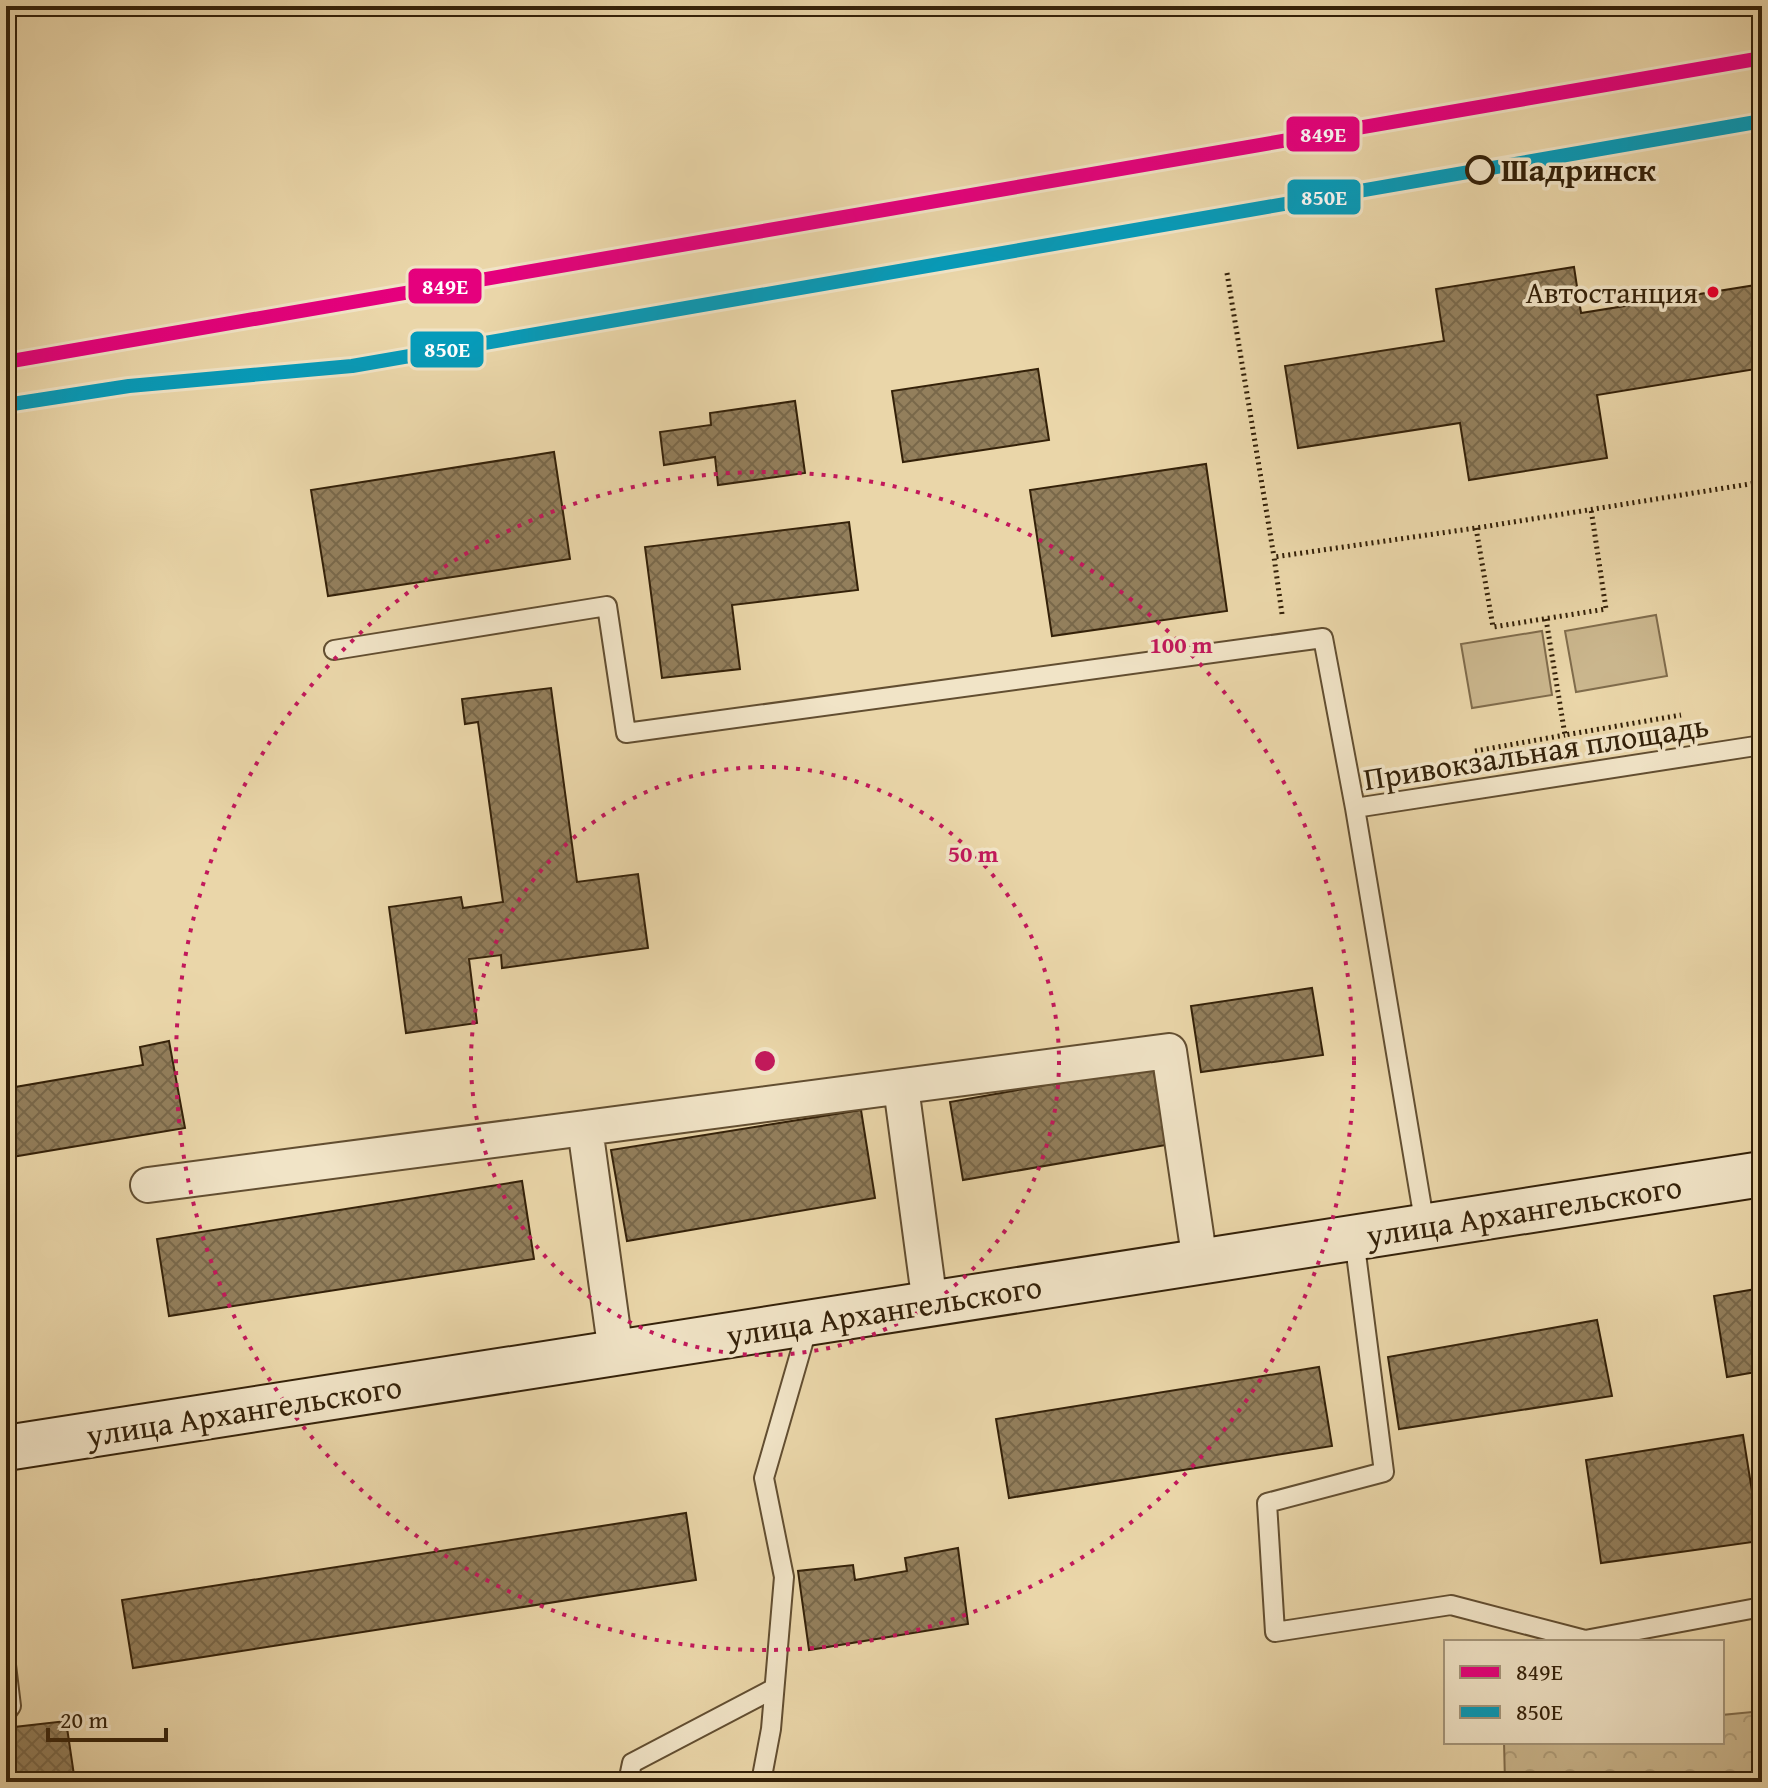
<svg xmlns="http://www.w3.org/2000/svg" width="1768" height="1788" font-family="'Gentium Book Plus',serif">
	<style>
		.green { fill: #cbb78e; stroke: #806c4c; stroke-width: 2 }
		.forest { fill: url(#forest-crowns); stroke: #806c4c; stroke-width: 2 }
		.building { fill: url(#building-cross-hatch); stroke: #342109; stroke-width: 2 }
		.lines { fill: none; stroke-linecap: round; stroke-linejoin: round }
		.lane-casing { stroke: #624e31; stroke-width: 22 }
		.street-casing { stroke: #624e31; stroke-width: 38 }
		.secondary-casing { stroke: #342109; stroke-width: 48 }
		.path { stroke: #342109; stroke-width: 5; stroke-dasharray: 2 4; stroke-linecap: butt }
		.lane { stroke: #f1e4c7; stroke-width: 18 }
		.street { stroke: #f1e4c7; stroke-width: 34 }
		.secondary { stroke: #f1e4c7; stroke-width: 44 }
		.rail-1-casing { stroke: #f1e4c7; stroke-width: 20 }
		.rail-2-casing { stroke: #f1e4c7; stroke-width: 20 }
		.rail-1 { stroke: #e5007d; stroke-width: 14 }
		.rail-2 { stroke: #059bba; stroke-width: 14 }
		.ring { fill: none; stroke: #c2185b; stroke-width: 4; stroke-dasharray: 4 8 }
		.stop-dot { fill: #f1e4c7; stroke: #342109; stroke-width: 4 }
		.bus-dot { fill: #e4002b; stroke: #f1e4c7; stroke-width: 3 }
		.labels { text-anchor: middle; stroke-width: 7; stroke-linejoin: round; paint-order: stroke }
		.bus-label { font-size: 30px; fill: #342109; stroke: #f1e4c7; text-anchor: end }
		.stop-label { font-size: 32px; font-weight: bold; fill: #342109; stroke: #f1e4c7; text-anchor: start }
		.street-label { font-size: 32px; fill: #342109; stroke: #f1e4c7 }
		.centre { fill: #c2185b; stroke: #f1e4c7; stroke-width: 4 }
		.ring-label { font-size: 24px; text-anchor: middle; font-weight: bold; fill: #c2185b; stroke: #f1e4c7; stroke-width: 7; stroke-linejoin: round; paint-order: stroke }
		.line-badge { stroke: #f1e4c7; stroke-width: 3 }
		.badge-label { font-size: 22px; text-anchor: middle; font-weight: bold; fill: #fff }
	</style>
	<defs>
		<pattern id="forest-crowns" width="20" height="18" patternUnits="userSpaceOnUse" patternTransform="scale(2)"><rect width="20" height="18" fill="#cbb78e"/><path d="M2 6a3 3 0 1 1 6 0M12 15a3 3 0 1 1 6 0" fill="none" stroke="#af9d79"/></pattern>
		<pattern id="building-cross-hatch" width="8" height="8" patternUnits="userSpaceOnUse" patternTransform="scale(2)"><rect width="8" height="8" fill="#937f5c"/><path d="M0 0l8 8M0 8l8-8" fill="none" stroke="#79684a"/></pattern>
	</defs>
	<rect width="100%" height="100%" fill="#ead6a9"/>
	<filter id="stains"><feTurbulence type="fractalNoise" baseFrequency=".0025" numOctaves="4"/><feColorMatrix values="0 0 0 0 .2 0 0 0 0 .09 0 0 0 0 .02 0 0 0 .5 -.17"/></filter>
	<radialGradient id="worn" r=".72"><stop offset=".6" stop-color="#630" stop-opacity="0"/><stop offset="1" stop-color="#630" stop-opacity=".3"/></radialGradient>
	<path class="green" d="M1656,615L1667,676L1576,692L1565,631Z
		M1542,631L1552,695L1472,708L1461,644Z"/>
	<path class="forest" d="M1762,1711V1782H1505L1504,1742H1722V1715Z"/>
	<path class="building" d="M1574,267L1581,313L1762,284V368L1597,395L1607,458L1469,480L1460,423L1298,448L1285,366L1444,341L1436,289Z
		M1038,369L1049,440L903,462L892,391Z
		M795,401L805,473L718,485L715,457L664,465L660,432L711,425L710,413Z
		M554,452L570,559L328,596L311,490Z
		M1206,464L1227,611L1052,636L1030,490Z
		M849,522L858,590L732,605L740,669L662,678L645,547Z
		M551,688L577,882L638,874L648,948L502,968L501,955L469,959L477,1023L406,1033L389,907L461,897L463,908L503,902L478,722L465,724L462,699Z
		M1312,988L1323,1055L1201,1072L1191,1006Z
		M169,1041L185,1128L6,1158V1072L12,1070L15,1087L143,1065L140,1047Z
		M1153,1066L1166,1145L963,1180L950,1102Z
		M861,1110L875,1198L627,1241L611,1150Z
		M522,1181L534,1259L169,1316L157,1239Z
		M1762,1288V1371L1727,1377L1714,1296Z
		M1597,1320L1612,1396L1399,1429L1388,1357Z
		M1319,1367L1332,1446L1009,1498L996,1419Z
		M1743,1435L1760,1541L1601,1563L1586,1460Z
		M686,1513L696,1580L133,1668L122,1600Z
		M958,1548L968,1624L809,1650L798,1571L853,1565L855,1580L907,1571L905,1558Z
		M66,1721L75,1782H6V1728Z"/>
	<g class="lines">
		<defs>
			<path id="lane" d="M334,650L607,606L626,733L1323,638L1355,808
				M1425,1226L1355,808L1762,745
				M1354,1238L1384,1472L1267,1503L1275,1632L1451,1605L1585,1640L1762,1607
				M6,1665L11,1706L6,1713
				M628,1782L632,1763L773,1689
				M761,1782L771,1729L784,1577L764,1478L808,1326"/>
			<path id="street" d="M901,1087L930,1304
				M585,1128L1169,1051L1200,1262
				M148,1185L585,1128L616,1353"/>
			<path id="secondary" d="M6,1448L1762,1174"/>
		</defs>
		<use href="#lane" class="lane-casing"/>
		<use href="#street" class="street-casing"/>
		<use href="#secondary" class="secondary-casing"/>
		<path class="path" d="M1227,273L1274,557
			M1476,528L1493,627L1606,609L1591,509
			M1282,614L1274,557L1476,528L1762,482
			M1546,619L1565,735L1681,715
			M1475,751L1565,735"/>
		<use href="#lane" class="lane"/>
		<use href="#street" class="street"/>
		<use href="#secondary" class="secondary"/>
		<defs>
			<path id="rail-1" d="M6,362L1762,58"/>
			<path id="rail-2" d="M6,405L129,386L352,366L1762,121"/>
		</defs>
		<use href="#rail-1" class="rail-1-casing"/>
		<use href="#rail-2" class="rail-2-casing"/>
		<use href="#rail-1" class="rail-1"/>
		<use href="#rail-2" class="rail-2"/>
	</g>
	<g class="ring">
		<circle cx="765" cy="1061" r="294"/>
		<circle cx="765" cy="1061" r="589"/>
	</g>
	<circle class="stop-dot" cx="1480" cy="170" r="13"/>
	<circle class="bus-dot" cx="1713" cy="292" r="7"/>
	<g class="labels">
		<g class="bus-label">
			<text x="1698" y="303">Автостанция</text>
		</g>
		<g class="stop-label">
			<text x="1501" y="181">Шадринск</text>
		</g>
		<g class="street-label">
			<text transform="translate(1536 752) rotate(-9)" y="11">Привокзальная площадь</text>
			<text transform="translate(1524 1211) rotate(-9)" y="11">улица Архангельского</text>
			<text transform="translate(884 1311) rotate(-9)" y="11">улица Архангельского</text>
			<text transform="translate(244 1411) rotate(-9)" y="11">улица Архангельского</text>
		</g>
	</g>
	<circle cx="765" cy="1061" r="12" class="centre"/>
	<g class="ring-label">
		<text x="1181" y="653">100 m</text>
		<text x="973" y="862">50 m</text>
	</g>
	<g class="line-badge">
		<rect x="1285" y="115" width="76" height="38" rx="8" fill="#e5007d"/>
		<rect x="1286" y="178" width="76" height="38" rx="8" fill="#059bba"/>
		<rect x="407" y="267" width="76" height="38" rx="8" fill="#e5007d"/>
		<rect x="409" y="330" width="76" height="39" rx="8" fill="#059bba"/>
	</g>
	<g class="badge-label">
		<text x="1323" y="142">849Е</text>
		<text x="1324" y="205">850Е</text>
		<text x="445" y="294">849Е</text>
		<text x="447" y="357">850Е</text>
	</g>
	<rect width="1768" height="1788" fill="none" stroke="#ead6a9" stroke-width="32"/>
	<rect x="8" y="8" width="1752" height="1772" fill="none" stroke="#342109" stroke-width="4"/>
	<rect x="16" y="16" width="1736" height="1756" fill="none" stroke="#342109" stroke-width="2"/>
	<rect x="1444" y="1640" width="280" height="104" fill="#f1e4c7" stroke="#a5967b" stroke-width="2"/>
	<rect x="1460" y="1666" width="40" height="12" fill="#e5007d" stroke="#a5967b" stroke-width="2"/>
	<text x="1516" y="1680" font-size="24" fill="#342109">849Е</text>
	<rect x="1460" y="1706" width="40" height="12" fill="#059bba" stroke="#a5967b" stroke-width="2"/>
	<text x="1516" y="1720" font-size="24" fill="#342109">850Е</text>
	<path d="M48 1728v12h118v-12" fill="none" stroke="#342109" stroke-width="4"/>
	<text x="60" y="1728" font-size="24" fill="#342109" stroke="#f1e4c7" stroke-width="6" paint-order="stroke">20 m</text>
	<rect width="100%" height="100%" filter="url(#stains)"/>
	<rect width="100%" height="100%" fill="url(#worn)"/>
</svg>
